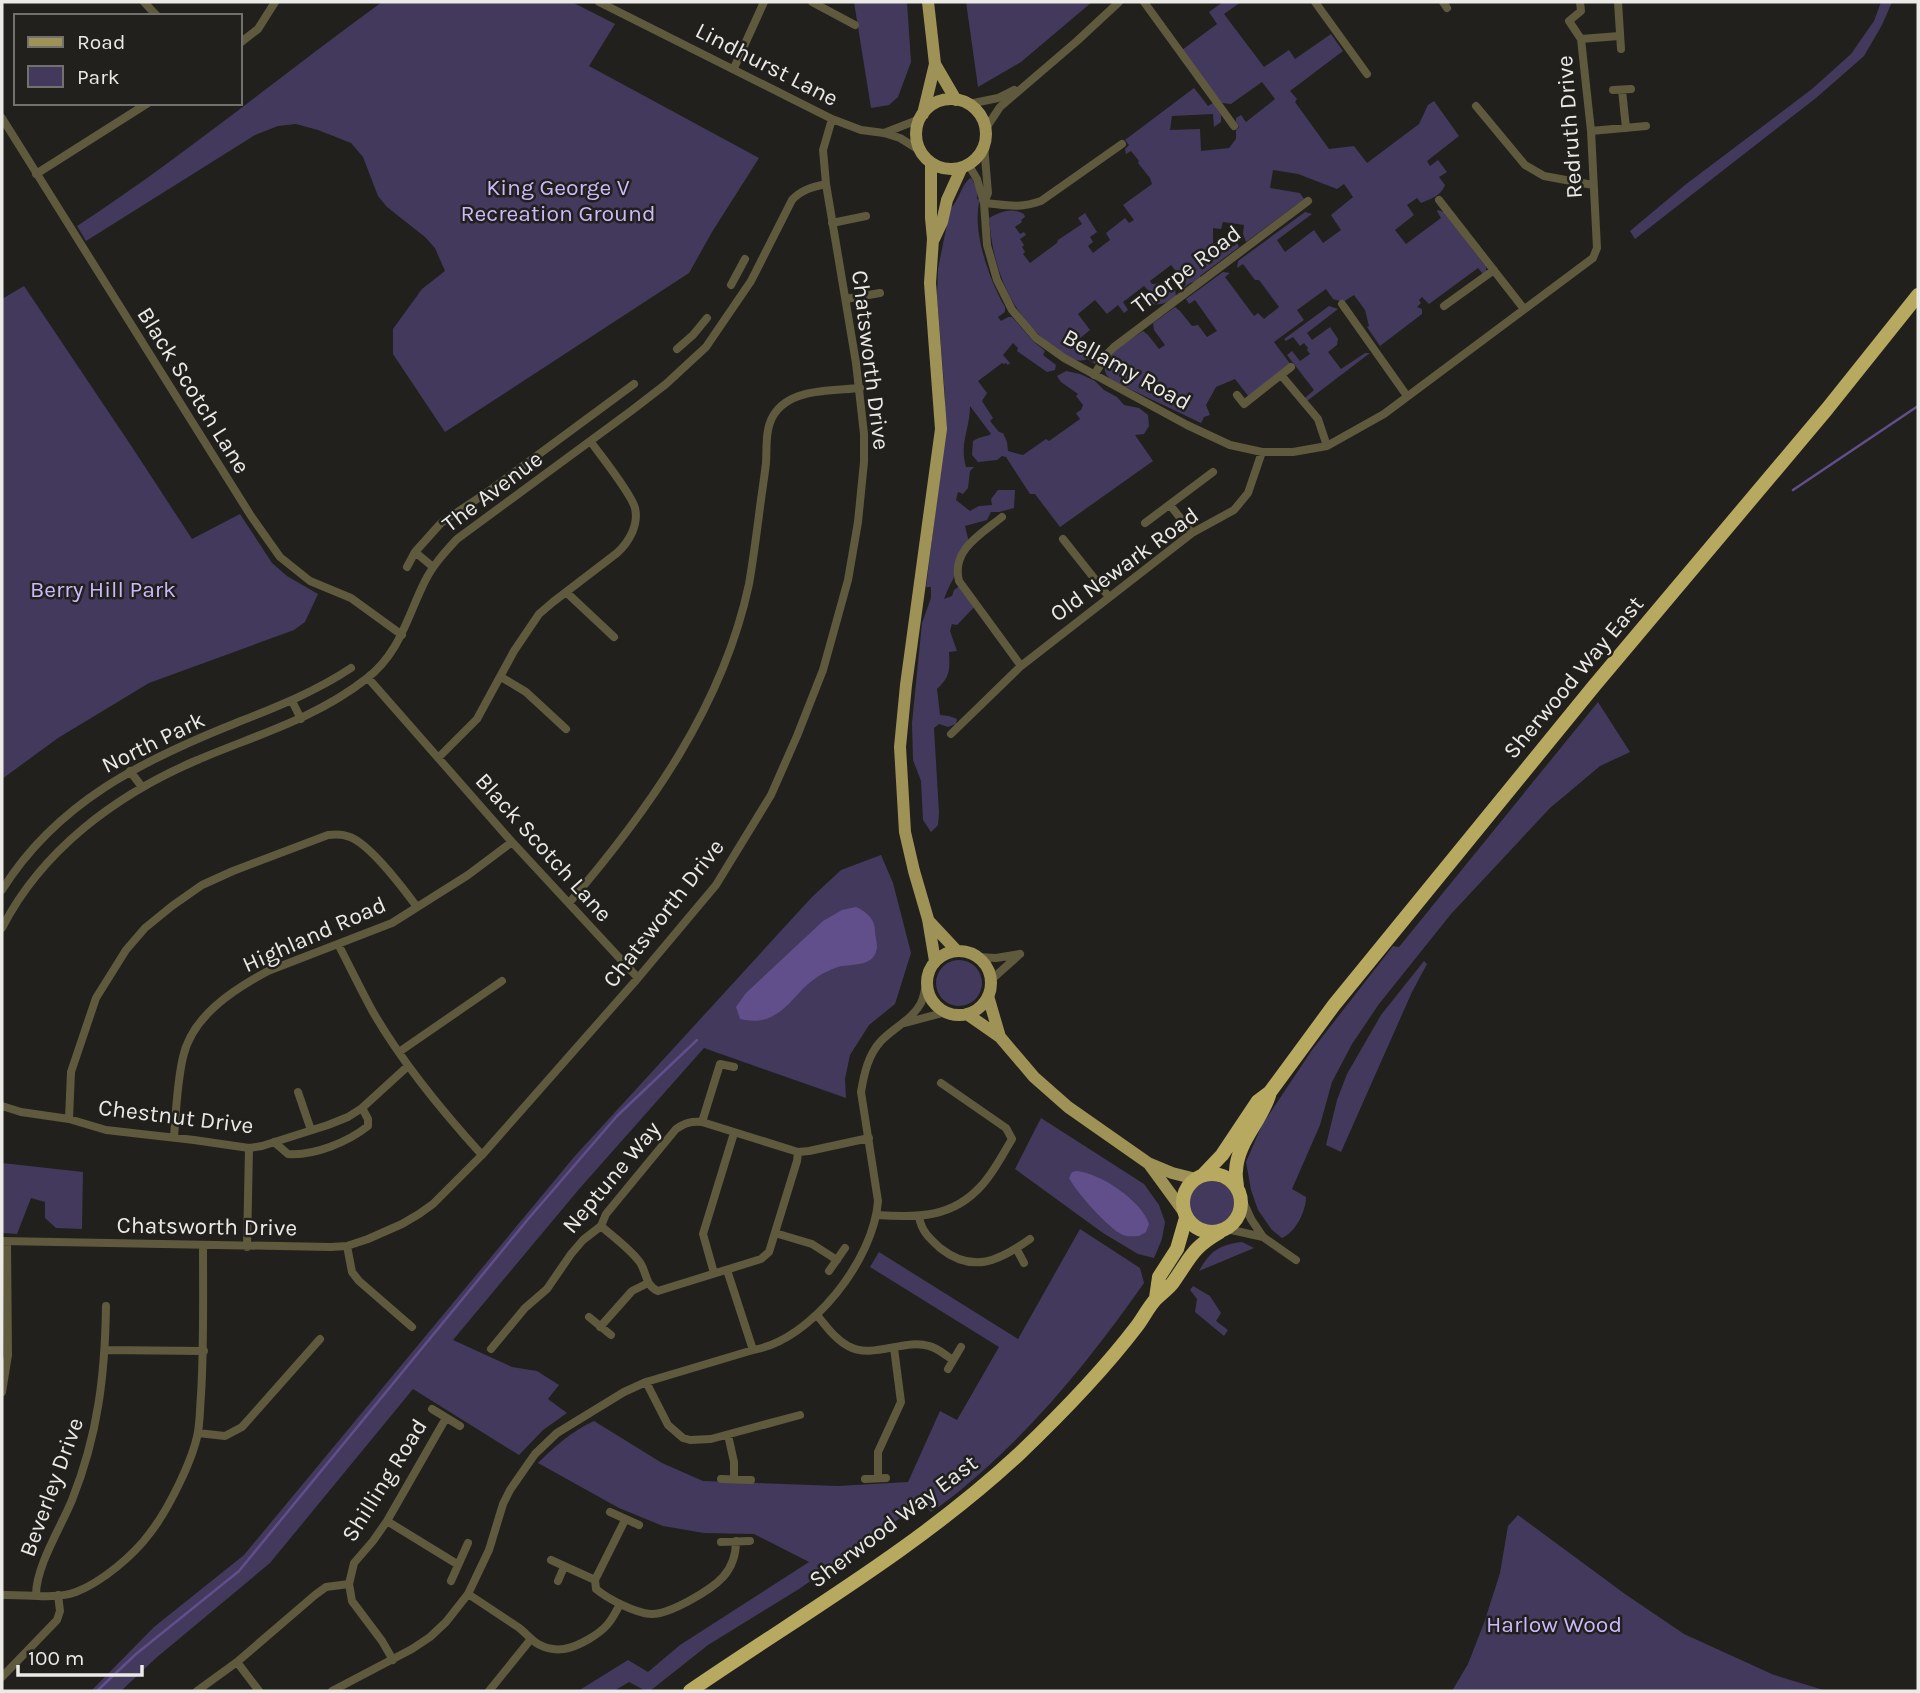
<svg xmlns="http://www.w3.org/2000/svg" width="1920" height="1693" font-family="Karla,sans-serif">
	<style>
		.green { fill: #43395d }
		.water { fill: #614f8b }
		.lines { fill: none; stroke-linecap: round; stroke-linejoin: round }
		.stream { stroke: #614f8b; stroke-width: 2.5 }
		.street { stroke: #5f593d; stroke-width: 8 }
		.primary { stroke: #9e9257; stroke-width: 12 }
		.highway { stroke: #b7a960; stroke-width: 14 }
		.labels { text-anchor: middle; stroke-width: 5; stroke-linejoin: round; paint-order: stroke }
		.street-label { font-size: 23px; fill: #ebeae7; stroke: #21201c }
		.park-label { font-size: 23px; fill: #cbb8ff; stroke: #21201c }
	</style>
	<rect width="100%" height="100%" fill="#21201c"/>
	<path class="green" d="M382,2H572L615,24L589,66L759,158L712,232L689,273L445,432L393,354V329L422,289L445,271L435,248L425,237L387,207L378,196L363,157L351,143L318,130L296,124L278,126L255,135L86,241L77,226C183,157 280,76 382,2Z
		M854,2H907L911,62L898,97L889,105L871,108Z
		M966,2H1092L1021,62L978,87Z
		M1223,2H1241L1224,14L1264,67L1289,50L1295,59L1331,34L1343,51L1290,91L1297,99L1295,102L1329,149L1354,146L1367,163L1419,124L1428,105L1434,101L1459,136L1427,161L1430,166L1438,160L1447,172L1439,177L1445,185C1441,196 1430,199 1421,203L1417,198L1407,205L1414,215L1395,230L1406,244L1441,218L1437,211L1438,210L1444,212L1486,267V272L1483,274L1478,268L1429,304L1422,297L1419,300L1421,303L1417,307L1422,309V314L1380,346L1367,327L1369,326L1365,310L1354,295L1343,302L1333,299L1326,289L1297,310L1304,320L1274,342L1291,365L1249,397L1235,379L1216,387L1206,405L1210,415L1204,417L1201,423L1113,381C1087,363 1129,341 1143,331L1148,335L1159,349L1165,345L1154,330L1153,323L1175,307L1180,311L1192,326L1198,325L1207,337L1217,331L1195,300L1189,304L1186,299L1223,272L1230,273L1225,277L1254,316L1258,313L1264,319L1279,307L1259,280H1255L1243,264L1237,268L1238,261L1305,212L1312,214L1277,240L1285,252L1314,230L1323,243L1341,230L1331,215L1353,197L1344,184L1337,189L1298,174L1273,170L1270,188L1300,193L1304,199L1246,242L1243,234L1244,225L1223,222L1221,229L1213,228V243L1235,246L1236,240L1239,247L1200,276V280L1190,283L1182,289L1186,284L1171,265L1150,281L1152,284L1164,283L1175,288L1176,297C1168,303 1162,305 1151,304L1147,299L1149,291L1144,286L1123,302L1128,310L1124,313L1118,305L1107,314L1095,300L1078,314L1090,330L1079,339L1092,356L1100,351L1103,353L1095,364L1087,359C1076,364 1068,356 1058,350C1013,320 993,272 989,218C1001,212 1012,207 1024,214L1025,217L1021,220L1022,222L1015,227L1020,234L1024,232L1026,235L1020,239L1024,245L1022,247L1025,252L1023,254L1030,263L1057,243L1058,240L1082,224L1078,218L1085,213L1097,232L1090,237L1093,242L1088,246L1093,253L1110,240L1106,233L1125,218L1129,223L1134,220L1123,205L1152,184L1150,178L1138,163L1139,161L1131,151L1126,154L1125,149L1129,145L1125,140L1194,88L1208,106L1213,103L1221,115V122L1214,127L1213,114L1172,116L1170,130L1200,129L1201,151L1229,148L1236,139V130L1239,127L1236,122V118L1241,115L1246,122L1275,99L1262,82L1231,104L1222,103L1182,50L1217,24L1209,12Z
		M1881,2H1892L1882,25L1864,56L1816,98L1635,239L1630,231L1685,185L1812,89L1851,54L1874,21Z
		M970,178L972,179L977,190V199L980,200C979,203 978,207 978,210C975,240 991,283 1005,307V312L998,317L1001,321L1008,317H1012L1033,341L1045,351L1043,355L1056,365L1055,370L1047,372L1017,351L1018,348L1013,343L1003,355L1010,363L1008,365L1006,363L1004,364L1002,363L978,381L987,393L982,401L993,418L990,421L999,432L1003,433L1007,442L1008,451L1023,455L1046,439L1049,441L1080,419L1076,413L1081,410L1083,405L1076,396L1078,394L1061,382L1057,376L1066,371L1080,374L1095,381L1104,390L1117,397L1124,405L1139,408L1148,415L1149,426L1144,434L1135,435L1153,461L1060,527L1035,494H1030L1006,457L1002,456L997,460L978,462L972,455L973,441C980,436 986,437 991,434L970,406C970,429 959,443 966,467H974L970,471L968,488L963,494L958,492L956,500L970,511L979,506L992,505L991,499L998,490H1015L1014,508L999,512H991L987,520L965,526C966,532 969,538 968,543C965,562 950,581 944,599L952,596L954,590L961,585L978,603L957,625L952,624L950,631L957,651L949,652C950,670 950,677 937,689L940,715L949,716L957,719L956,724L948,727L939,724L934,728L939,813L938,825L931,832L923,820L921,781L913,760L912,723L922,623L931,598V587H926L942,459L945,397L937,296L938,269L950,209C959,201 960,187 970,178Z
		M24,286L132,447L192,539L240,514L272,563L287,576L318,594L305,622L294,630L149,683L58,738L2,779V299Z
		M1329,306L1338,309L1307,333L1312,340L1330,327L1338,339L1337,345L1328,352L1341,369L1365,353H1370L1307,401L1305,398L1314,390L1287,355L1292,351L1300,361L1310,354L1307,350L1308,348L1304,343L1300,346L1293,337L1286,341L1284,339Z
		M1598,702L1630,752L1600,766L1550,808L1451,914L1379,1004L1352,1044L1332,1082L1320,1125L1292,1189L1306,1197C1306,1211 1296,1232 1282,1238L1272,1230L1258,1210L1251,1190L1246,1162L1262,1125L1312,1050L1393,946L1399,947Z
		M881,855L893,883L911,953L895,1004L869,1025L850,1055L845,1079L846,1098L704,1048L580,1188L453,1340L512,1367L537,1371L559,1385L548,1399L567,1413L543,1430L519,1455L413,1389L270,1563L156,1658L121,1691H91L154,1627L244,1555L574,1157L812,897L841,870Z
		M936 983a23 23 0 1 1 46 0a23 23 0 1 1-46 0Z
		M1424,961L1427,964L1412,992L1341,1152L1326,1145L1337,1100L1347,1074L1381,1015Z
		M1041,1118L1144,1184L1159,1205L1165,1222L1162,1239L1154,1258L1138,1254L1103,1233L1015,1169Z
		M2,1163L83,1172L82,1229L56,1228L45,1218V1202L31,1198L17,1234L2,1233Z
		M1189 1204a23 23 0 1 1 46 0a23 23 0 1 1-46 0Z
		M1080,1229L1140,1268L1144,1283C1097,1350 1047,1413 986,1468C968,1484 951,1499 931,1512L923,1502L799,1589L708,1645L650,1691H646L629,1682L614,1691H578L628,1660L648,1672L680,1645L809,1562L754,1534L704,1533L663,1526L619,1508L538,1463C555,1446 572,1431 594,1421L662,1463L703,1481L838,1486L908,1482L940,1411L957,1420L999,1347L870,1267L879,1252L1018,1339Z
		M1242,1242L1254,1248L1199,1271C1210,1251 1219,1245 1242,1242Z
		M1193,1286L1210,1296L1221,1313L1216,1321L1228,1330L1224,1336L1195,1312L1197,1299L1190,1290Z
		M1518,1515L1625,1594L1684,1634L1774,1675L1827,1691H1452L1468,1664L1484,1623L1500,1573L1508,1526Z"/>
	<path class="water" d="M856,907C867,912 875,919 875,931C875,936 877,942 877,947C875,966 856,964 842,966C836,967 828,971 822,974C791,991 784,1029 740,1019L736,1007L746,993L823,921L842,910Z
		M1077,1171C1100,1173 1142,1201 1149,1224L1146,1232L1139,1236C1134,1236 1128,1237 1123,1235C1108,1228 1077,1193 1069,1178L1072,1172Z"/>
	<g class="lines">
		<path class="stream" d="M1793,490L1918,406
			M97,1691L136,1654L239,1571L529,1218L617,1116L697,1040"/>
		<path class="street" d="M144,2L157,16
			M599,2L832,119L861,130L884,133L900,138L921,151
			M812,2L855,25
			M1144,2L1234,126
			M1315,2L1367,74
			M1443,2L1447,8
			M1618,2L1621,49
			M1581,39L1619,36
			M240,43L258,29L275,2
			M734,68L764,2
			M1613,90L1631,89
			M1622,90L1626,128
			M969,104L998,98L1014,90
			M1476,106L1525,165L1544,176L1593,185
			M2,118L251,516L280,557L310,581L351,598L402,635
			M986,128L1000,107L1077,41L1119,2
			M1591,131L1646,126
			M884,133L920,119
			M968,164L977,179L984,203L987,245L997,280L1012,310L1036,338L1064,358L1187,425L1230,445L1262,452H1293L1327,446L1384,414L1593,258L1597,248L1591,131L1581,39L1569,21L1581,11L1580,2
			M36,174L148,103
			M1439,200L1524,309
			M984,203C1007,205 1018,209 1041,201L1122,144
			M984,203L988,193L984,145
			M832,223L866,216
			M731,285L745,259
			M846,299L880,293
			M1342,304L1407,396
			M1444,306L1494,270
			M677,349L693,335L707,318
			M1094,375L1108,353L1114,347L1308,201
			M1281,375L1318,419L1327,446
			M1237,395L1244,404L1291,367
			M1170,505L1192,533
			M1002,517C981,534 951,550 959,581L1021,666
			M1145,523L1213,472
			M1063,539L1109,597
			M415,552L433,567
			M407,567L415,552L441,523L489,491L634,384
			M566,592L614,637
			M501,677L526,692L566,729
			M368,678L512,842L638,978
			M292,701L301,719
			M951,734L1021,666L1192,533L1234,510L1248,493L1262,452
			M438,758L477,719L514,651L539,614L553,602L617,553C629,542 639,525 635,508C631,493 601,456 591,442
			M130,771L142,787
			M2,890C57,802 143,760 236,723C276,707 315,692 351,668
			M569,903C649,810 723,706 749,584C753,561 756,538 759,515C761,498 764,480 766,463C767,447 765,430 773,416C789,388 831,391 860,388
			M2,928C42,850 116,795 195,761C253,736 315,719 366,679C400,653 407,617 425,581C433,565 445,552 457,539L631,411L666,384L706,347L751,281L792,200C801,190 812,187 826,184
			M338,944C350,967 361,990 373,1012C403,1064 442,1111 482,1155
			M978,957L996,958L1020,954
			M991,980L1020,954
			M905,1023L946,1012
			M399,1052L502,981
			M298,1092L311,1130
			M2,1106L21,1112L69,1119L106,1130L194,1140L249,1148L262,1146L328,1125L348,1117L362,1108L408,1066
			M69,1119L71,1072L96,998L126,950L145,928L172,906L202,885L233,871L328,835C335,834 343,834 350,837C371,845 403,888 417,907
			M702,1122L720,1064L734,1067
			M174,1137C176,1111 177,1083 183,1057C192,1016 233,990 268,971L392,923L468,875L512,842
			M274,1142L288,1154C314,1156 348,1142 368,1126V1119L362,1108
			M1241,1197L1251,1219L1263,1237L1296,1260
			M877,1215C917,1218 953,1218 982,1185C994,1172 1003,1154 1012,1139L1006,1128L941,1083
			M919,1217C922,1232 929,1238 940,1248C973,1274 999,1261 1030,1239
			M601,1226C612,1236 633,1251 641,1264C647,1275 646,1286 658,1291L761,1259L769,1252L797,1161L798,1152
			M1227,1229L1263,1237
			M775,1233L812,1244L837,1260
			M2,1241L331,1247L347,1246L368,1239L402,1224L419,1214L433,1204L482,1155L638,978L716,885L771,795L797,736L823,670L848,580L858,522L864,462V434L856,363L826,184L823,150L832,119
			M347,1246L352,1272L359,1281L412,1327
			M247,1247L249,1148
			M1016,1248L1024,1263
			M727,1270L753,1350
			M829,1271L845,1248
			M714,1273L703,1234L734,1133
			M817,1315C826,1326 835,1339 848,1346C872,1360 905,1338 929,1346C938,1348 945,1355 953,1360
			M589,1317L611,1335
			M600,1327L632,1291L648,1283
			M491,1349L525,1308L547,1289L571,1254L583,1240L601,1226L606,1214L676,1129C685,1123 691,1121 702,1122L798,1152L809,1151L869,1138
			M105,1350L204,1351
			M948,1369L961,1347
			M646,1382L668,1425L683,1438L690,1440L711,1439L800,1415
			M2,1392L8,1355L7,1242
			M432,1409L460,1426
			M198,1433L225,1436L242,1427L320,1339
			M728,1435L734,1462V1479
			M878,1478V1452L901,1402L894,1348
			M721,1479L751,1480
			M865,1479L886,1478
			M610,1512L639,1525
			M387,1521L457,1564
			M721,1542L750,1541
			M551,1560L595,1580
			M595,1580L596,1589C608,1599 635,1613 651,1614C669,1615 711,1590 723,1577C732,1567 736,1554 736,1541
			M595,1580L625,1520
			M451,1581L468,1543
			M558,1581L564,1567
			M349,1584L354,1563L373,1541L387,1521L446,1418
			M349,1584L352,1601L382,1641L393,1660
			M468,1594C485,1605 501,1616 518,1627C525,1632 531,1640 538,1644C556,1654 572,1649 589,1639C606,1629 611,1622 620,1604
			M2,1595C25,1594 54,1600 76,1592C102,1582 134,1555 150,1533C168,1510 193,1460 198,1432C200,1420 200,1407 201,1395C204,1346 203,1296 203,1246
			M36,1595C36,1566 61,1527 72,1500C98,1435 105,1375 106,1306
			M237,1662L259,1691
			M2,1677L57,1620L60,1611L58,1595
			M197,1691L237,1662L315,1595L326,1587L349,1584
			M332,1691L412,1649L430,1637L446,1622L468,1594L489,1550L503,1504L510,1490L535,1454L557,1433L624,1392L646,1382L753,1350C812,1340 874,1259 878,1201L861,1092C864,1074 868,1055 881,1041C893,1028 912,1020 921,1003C924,997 925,988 927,982
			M489,1691L531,1639"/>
		<path class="primary" d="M935,64L956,100
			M916 134a35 35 0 1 1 70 0a35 35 0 1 1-70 0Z
			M923,114L935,64L928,2
			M931,163V218L933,239L930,283L941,429L906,685L900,747L905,832L914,871L928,919L935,961
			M934,239L942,222L947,200L962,167
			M928,920L957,951
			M927 983a32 32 0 1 1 64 0a32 32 0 1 1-64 0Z
			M988,996L1000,1037
			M967,1014L1000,1037L1034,1077L1068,1107L1148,1163L1172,1173L1196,1179
			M1149,1164L1184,1212"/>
		<path class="highway" d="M1183 1203a29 29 0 1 1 58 0a29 29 0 1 1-58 0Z
			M1202,1176L1222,1155L1258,1101L1270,1092L1334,1005L1594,686L1827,409L1918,295
			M1237,1188C1237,1182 1235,1176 1236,1171C1237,1141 1263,1120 1270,1092
			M1156,1298L1159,1277L1177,1249L1186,1218
			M690,1691C801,1615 919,1547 1018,1455C1060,1415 1102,1372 1137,1326C1143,1318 1148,1308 1155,1300C1161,1293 1169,1289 1174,1281C1191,1257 1192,1248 1220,1232"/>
	</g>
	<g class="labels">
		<g class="street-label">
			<text transform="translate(767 64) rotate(27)" y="8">Lindhurst Lane</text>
			<text transform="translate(1569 127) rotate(-94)" y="8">Redruth Drive</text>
			<text transform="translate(1186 269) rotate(-37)" y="8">Thorpe Road</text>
			<text transform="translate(871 360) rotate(83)" y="8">Chatsworth Drive</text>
			<text transform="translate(1127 369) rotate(29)" y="8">Bellamy Road</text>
			<text transform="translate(194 390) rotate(58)" y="8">Black Scotch Lane</text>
			<text transform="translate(492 491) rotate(-37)" y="8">The Avenue</text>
			<text transform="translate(1124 564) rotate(-36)" y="8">Old Newark Road</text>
			<text transform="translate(1573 677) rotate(-50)" y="8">Sherwood Way East</text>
			<text transform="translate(153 742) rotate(-26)" y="8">North Park</text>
			<text transform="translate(544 847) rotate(48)" y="8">Black Scotch Lane</text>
			<text transform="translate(663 913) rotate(-52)" y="8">Chatsworth Drive</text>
			<text transform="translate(314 934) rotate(-24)" y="8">Highland Road</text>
			<text transform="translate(176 1116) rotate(7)" y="8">Chestnut Drive</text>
			<text transform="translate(611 1177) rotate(-50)" y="8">Neptune Way</text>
			<text transform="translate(207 1226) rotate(1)" y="8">Chatsworth Drive</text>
			<text transform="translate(384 1480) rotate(-58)" y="8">Shilling Road</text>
			<text transform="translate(51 1487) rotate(-70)" y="8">Beverley Drive</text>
			<text transform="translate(893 1521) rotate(-37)" y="8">Sherwood Way East</text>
		</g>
		<g class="park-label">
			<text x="558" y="195">King George V<tspan x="558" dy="26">Recreation Ground</tspan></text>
			<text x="103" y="597">Berry Hill Park</text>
			<text x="1554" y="1632">Harlow Wood</text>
		</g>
	</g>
	<rect width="1920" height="1693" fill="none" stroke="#ebeae7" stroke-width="7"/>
	<rect x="14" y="14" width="228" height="91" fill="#21201c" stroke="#72716d" stroke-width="2"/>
	<rect x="28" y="37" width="35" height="10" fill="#9e9257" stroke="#72716d" stroke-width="2"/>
	<text x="77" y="49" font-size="21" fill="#ebeae7">Road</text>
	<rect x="28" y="66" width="35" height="21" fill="#43395d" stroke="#72716d" stroke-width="2"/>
	<text x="77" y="84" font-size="21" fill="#ebeae7">Park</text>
	<path d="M18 1665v10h124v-10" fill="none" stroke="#ebeae7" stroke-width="3.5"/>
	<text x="28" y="1665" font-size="21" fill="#ebeae7" stroke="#21201c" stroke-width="5" paint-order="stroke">100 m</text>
</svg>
